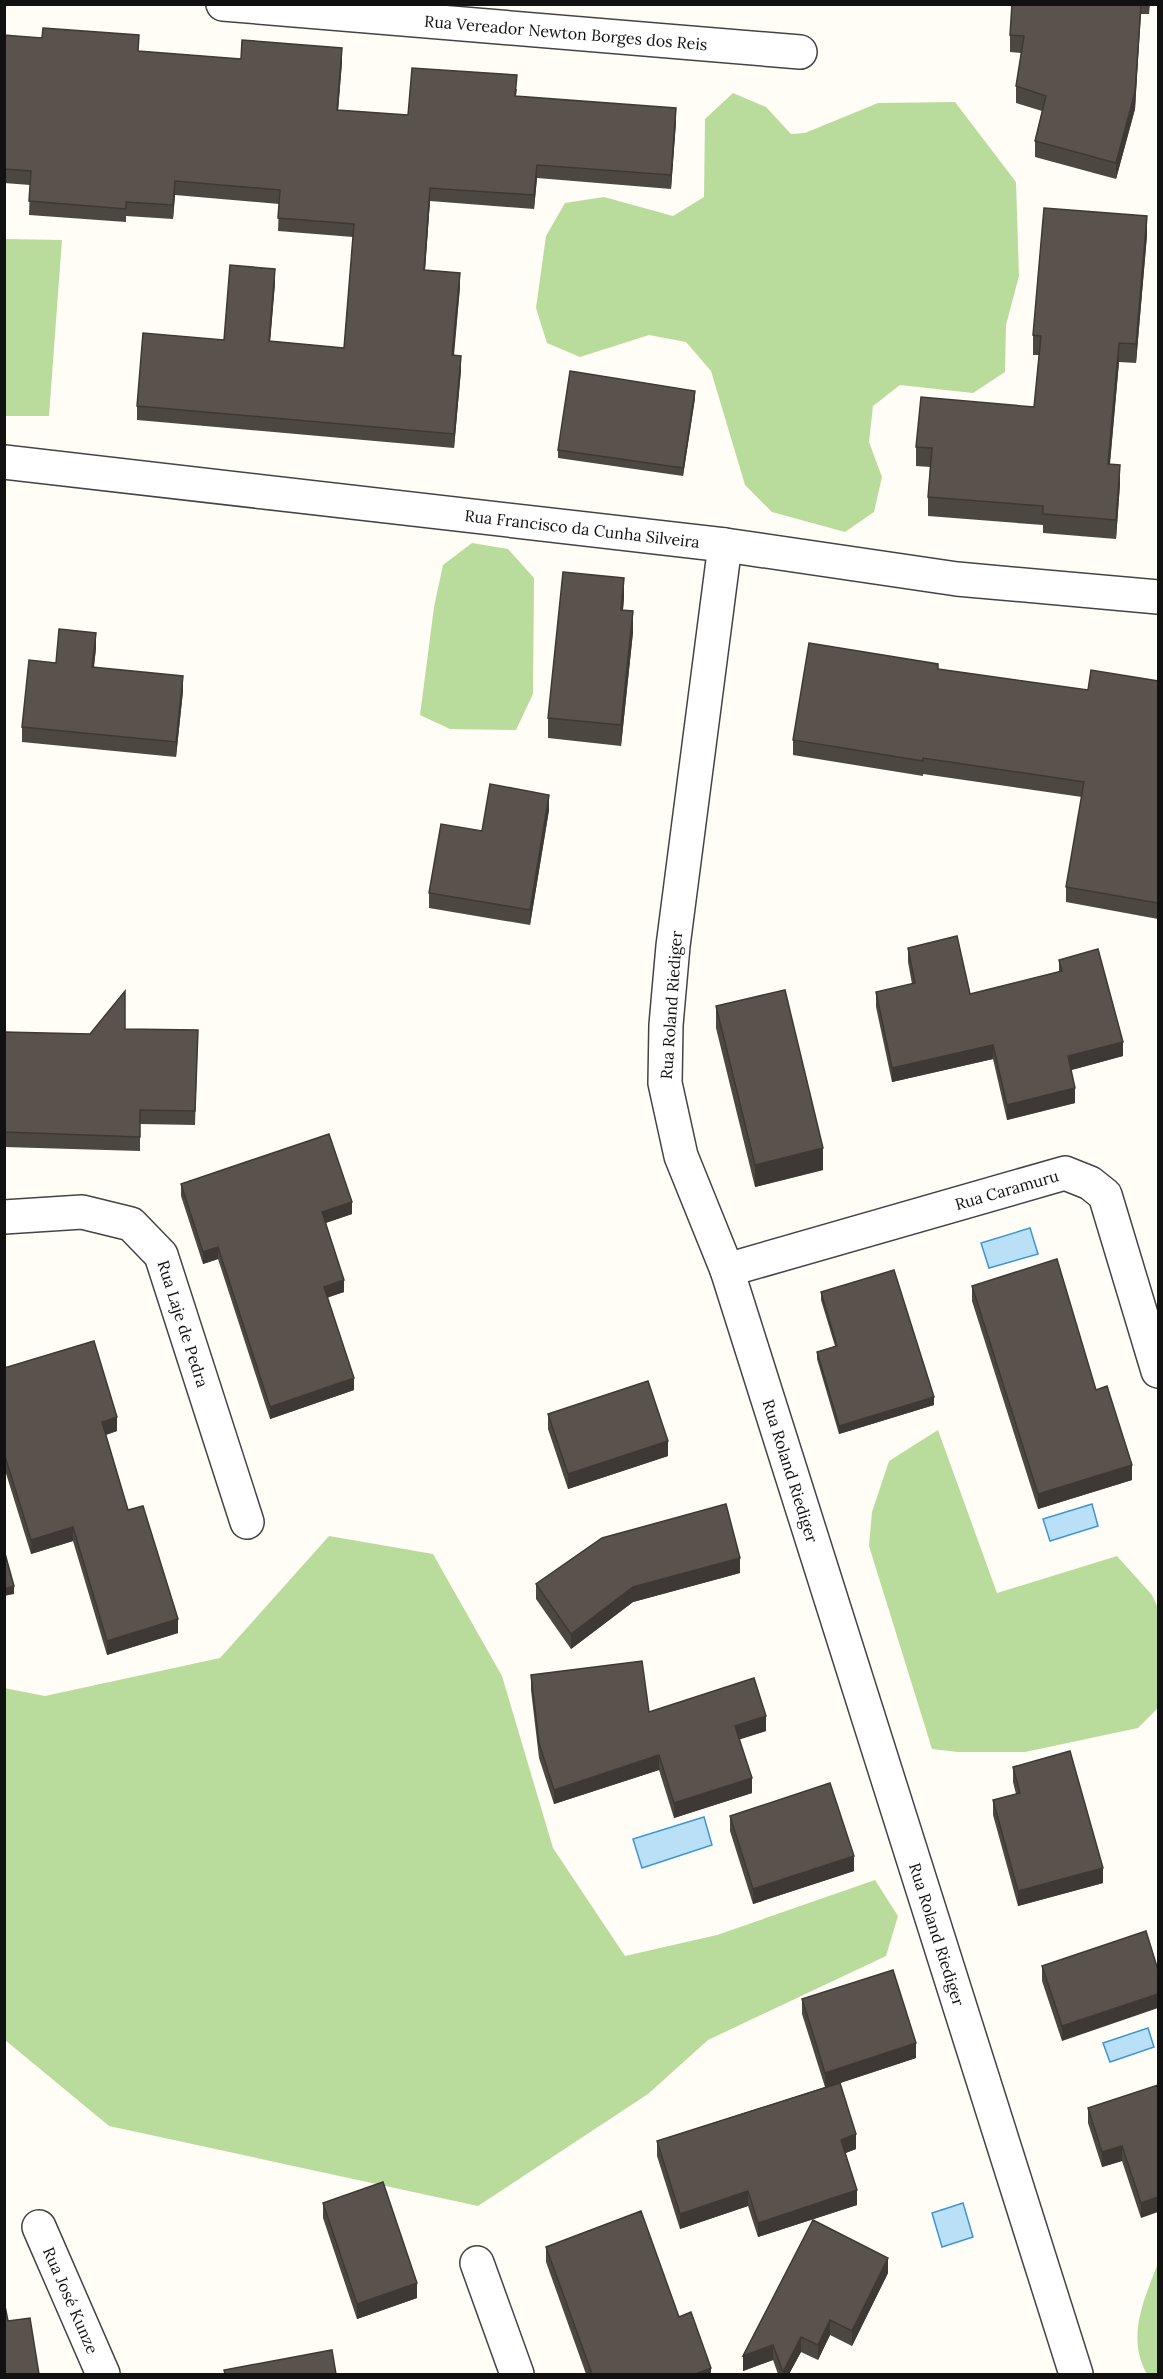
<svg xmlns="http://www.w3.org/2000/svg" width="1163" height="2379" font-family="Lora,serif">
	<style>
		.forest { fill: #b9dc9c }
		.water { fill: #b9e0f7; stroke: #3f96cf; stroke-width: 1.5 }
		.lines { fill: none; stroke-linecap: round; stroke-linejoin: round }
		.street-casing { stroke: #444; stroke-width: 36 }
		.street { stroke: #fff; stroke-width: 33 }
		.wall { fill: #4d4742 }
		.shaded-wall { fill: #3f3936 }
		.building { fill: #5a524d; stroke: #3f3936; stroke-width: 1.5 }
		.labels { text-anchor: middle; stroke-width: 6; stroke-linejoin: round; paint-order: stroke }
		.street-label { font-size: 16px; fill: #111; stroke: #fff }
	</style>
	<rect width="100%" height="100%" fill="#fffdf5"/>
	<path class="forest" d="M733,93L766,107L791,134L805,133L878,103L955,102L1016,182L1019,276L1006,325L1005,372L973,393L900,385L873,406L869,442L882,477L874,512L845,532L772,512L745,485L711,371L686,342L649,335L580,357L547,343L536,308L546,236L565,203L604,197L673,216L704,197L705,119Z
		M5,239L62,240L49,416H5Z
		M472,543L508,549L534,578L533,694L516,730L450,729L420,715L434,607L443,565Z
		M938,1430L997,1593L1117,1556L1152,1595L1158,1608V1708L1138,1728L1025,1752H958L932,1749L869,1546L872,1512L889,1461Z
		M329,1536L433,1554L502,1676L553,1848L625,1956L717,1935L875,1880L898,1916L886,1956L708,2040L648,2094L478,2206L109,2126L5,2040L4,1688L45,1696L220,1658Z
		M1158,2263V2374H1147C1126,2337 1144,2300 1158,2263Z"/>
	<path class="water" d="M1030,1228L1038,1254L989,1268L981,1243Z
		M1092,1504L1098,1526L1050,1541L1043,1519Z
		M704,1817L712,1845L642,1868L633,1839Z
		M1148,2028L1154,2047L1110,2062L1103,2043Z
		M963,2203L973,2237L942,2247L932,2213Z"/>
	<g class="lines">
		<defs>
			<g id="street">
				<path id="s1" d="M223,4L800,52"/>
				<path id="s2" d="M4,462L725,545L957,579L1158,597"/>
				<path id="s3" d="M725,545L673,946L666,1025L665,1083L681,1156L727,1270L1076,2374"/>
				<path id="s4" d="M4,1217L82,1212L131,1224L161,1255L247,1522"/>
				<path id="s5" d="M727,1270L1065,1173L1090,1183L1105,1195L1158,1371"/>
				<path id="s6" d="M39,2227L103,2374"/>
				<path d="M477,2263L517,2374"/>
			</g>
		</defs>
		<use href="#street" class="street-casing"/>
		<use href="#street" class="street"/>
	</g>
	<path class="wall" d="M1012,4H1150L1149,14H1141L1135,109L1116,179L1035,157V141L1042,111L1016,103V86L1021,53L1010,52V35Z
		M4,35L139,51L241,59L342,62L338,110L408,115L517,89L516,96L676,122L671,189L537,178L534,209L430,201L425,270L460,287L454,356L461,370L454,448L137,420V406L224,340L275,283L270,341L344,348L353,237L278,231L279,204L175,195L173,219L126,216V222L29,215L30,185L4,183Z
		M1147,235L1136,363L1119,362L1110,464L1120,484L1116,539L1043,533V525L928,516V497L930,467L916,466V447L1034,407L1039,355H1033V335Z
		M695,398L683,476L558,458V450Z
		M624,598L623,610L633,632L621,746L548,738V718Z
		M96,648L94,667L183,691L176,757L22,742V727L56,663Z
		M938,669L1088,690L1158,681V919L1066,902V887L1082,797L923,774V776L793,755V740Z
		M549,810L530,925L429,908V893L482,831Z
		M908,948L970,994L1059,972V960L1123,1056L1071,1070L1075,1103L1007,1120L993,1059L892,1082L876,1007V992L912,984L908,962Z
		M716,1006L823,1170L755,1187L716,1028Z
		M125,1029L198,1030L195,1125L140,1124V1151L4,1147V1032L90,1034Z
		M181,1184L352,1214L326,1223L344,1292L327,1297L354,1390L270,1419L218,1259L203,1264L181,1196Z
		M972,1286L1096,1390L1132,1480L1038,1509L972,1301Z
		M821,1292L934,1405L839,1434L817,1359V1352L835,1346L821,1300Z
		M4,1368L117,1431L106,1435L128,1510L178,1633L107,1655L73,1541L31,1554L4,1467Z
		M548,1414L668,1456L568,1489L548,1429Z
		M740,1573L633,1602L571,1649L536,1599V1584Z
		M531,1675L649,1712L766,1731L739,1739L752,1793L674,1818L659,1770L554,1804L539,1758L531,1690Z
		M1013,1767L1103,1883L1018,1906L993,1815V1800L1016,1794L1013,1782Z
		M730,1816L854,1871L753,1904L730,1831Z
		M1146,1931L1062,2041L1042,1981V1966Z
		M802,1999L916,2058L840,2083L856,2149L845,2153L857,2205L758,2237L748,2206L680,2229L657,2156V2141L825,2087L802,2014Z
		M1158,2085L1141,2218L1122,2161L1102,2167L1088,2123V2108Z
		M323,2203L417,2298L357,2319L323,2218Z
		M546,2247L679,2317L711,2374H586L546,2262Z
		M888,2273L852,2346L830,2335L818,2360L801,2352L789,2374H778L773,2360L743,2371V2356Z"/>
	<path class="shaded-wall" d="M1141,4L1135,109L1116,179V163Z
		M342,48V62L337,124V110Z
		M676,108V122L671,189V175Z
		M537,165V178L534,209V195Z
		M175,181V195L173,219V205Z
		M430,188V201L424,284V270Z
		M1147,216V235L1136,363V344Z
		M275,269V283L269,355V341Z
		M460,273V287L452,369V355Z
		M1119,343V362L1108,483V464Z
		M461,356V370L454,448V434Z
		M695,391V398L683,476V468Z
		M1120,465V484L1116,539V520Z
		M624,578V598L621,630V610Z
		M633,611V632L621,746V725Z
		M96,633V648L92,682V667Z
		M183,676V691L176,757V742Z
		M549,795V810L530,925V910Z
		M1123,1042V1056L1068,1071V1056Z
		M993,1045V1059L892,1082V1068Z
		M1075,1088V1103L1007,1120V1105Z
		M823,1148V1170L755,1187V1165Z
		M352,1202V1214L322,1224V1212Z
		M218,1247V1259L203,1264V1252Z
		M344,1280V1292L324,1299V1287Z
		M354,1378V1390L270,1419V1407Z
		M934,1397V1405L839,1434V1426Z
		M117,1417V1431L102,1436V1422Z
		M668,1441V1456L568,1489V1474Z
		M1132,1465V1480L1038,1509V1494Z
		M73,1527V1541L31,1554V1540Z
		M740,1558V1573L633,1602L571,1649V1634L633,1587Z
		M14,1586V1594L4,1596V1589Z
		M178,1619V1633L107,1655V1641Z
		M766,1716V1731L735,1741V1726Z
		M659,1755V1770L554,1804V1790Z
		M752,1778V1793L674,1818V1803Z
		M854,1856V1871L753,1904V1889Z
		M1103,1868V1883L1018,1906V1891Z
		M1158,1994V2008L1062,2041V2026Z
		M916,2043V2058L825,2088V2073Z
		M856,2134V2149L841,2155V2140Z
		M1122,2146V2161L1102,2167V2152Z
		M857,2190V2205L758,2237V2223Z
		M748,2191V2206L680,2229V2214Z
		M1158,2197V2212L1141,2218V2203Z
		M888,2258V2273L852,2346V2331Z
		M417,2283V2298L357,2319V2304Z
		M830,2320V2335L818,2360V2345Z
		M801,2337V2352L789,2374H783V2372Z
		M773,2345V2360L743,2371V2356Z
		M711,2368V2374H698V2373Z"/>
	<path class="building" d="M1012,4H1141L1135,92L1116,163L1035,141L1046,96L1016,86L1024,36L1010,35Z
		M43,28L139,35L138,51L241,59L242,40L342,48L337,110L408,115L412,68L517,75L515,96L676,108L671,175L537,165L534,195L430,188L424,270L460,273L452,355L461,356L454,434L137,406L143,333L224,340L230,265L275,269L269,341L344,348L354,224L278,218L280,190L175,181L173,205L126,202V209L29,201L31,171L4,169V35L42,38Z
		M1044,208L1147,216L1136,344L1119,343L1108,464L1120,465L1116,520L1043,514V506L928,497L932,448L916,447L921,397L1034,407L1041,336L1033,335Z
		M570,371L695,391L683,468L558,450Z
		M563,572L624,578L621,610L633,611L621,725L548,718Z
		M59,629L96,633L92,667L183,676L176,742L22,727L29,660L56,663Z
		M809,643L938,664V669L1088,690L1091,670L1158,681V903L1066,887L1084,782L923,758V761L793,740Z
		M490,784L549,795L530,910L429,893L441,824L482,831Z
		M957,936L970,994L1062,971L1059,960L1098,949L1123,1042L1068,1056L1075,1088L1007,1105L993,1045L892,1068L876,992L915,983L908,948Z
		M785,990L823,1148L755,1165L716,1006Z
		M125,991V1029L198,1030L195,1111L140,1110V1137L4,1132V1032L90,1034Z
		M329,1134L352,1202L322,1212L344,1280L324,1287L354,1378L270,1407L218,1247L203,1252L181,1184Z
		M1057,1259L1096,1390L1107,1386L1132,1465L1038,1494L972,1286Z
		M894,1270L934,1397L839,1426L817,1352L837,1346L821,1292Z
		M94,1341L117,1417L102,1422L128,1510L143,1506L178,1619L107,1641L73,1527L31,1540L4,1453V1368Z
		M648,1381L668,1441L568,1474L548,1414Z
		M726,1504L740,1558L633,1587L571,1634L536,1584L602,1538Z
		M4,1550L14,1586L4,1589Z
		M642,1661L649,1712L754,1678L766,1716L735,1726L752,1778L674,1803L659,1755L554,1790L539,1743L531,1675Z
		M1070,1751L1103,1868L1018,1891L993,1800L1020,1793L1013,1767Z
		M830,1783L854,1856L753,1889L730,1816Z
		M1146,1931L1158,1970V1994L1062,2026L1042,1966Z
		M893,1970L916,2043L825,2073L802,1999Z
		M840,2083L856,2134L841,2140L857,2190L758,2223L748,2191L680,2214L657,2141Z
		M1158,2085V2197L1141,2203L1122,2146L1102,2152L1088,2108Z
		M383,2182L417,2283L357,2304L323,2203Z
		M641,2211L679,2317L691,2312L711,2368L698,2373L699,2374H592L546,2247Z
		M813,2220L888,2258L852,2331L830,2320L818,2345L801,2337L783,2372L773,2345L743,2356Z
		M4,2301L8,2321L30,2318L39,2374H4Z
		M332,2350L336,2374H225L224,2370Z"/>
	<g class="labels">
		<g class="street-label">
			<text dy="6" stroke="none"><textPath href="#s1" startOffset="344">Rua Vereador Newton Borges dos Reis</textPath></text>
			<text dy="6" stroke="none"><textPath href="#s2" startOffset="582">Rua Francisco da Cunha Silveira</textPath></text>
			<text transform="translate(671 1005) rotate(-86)" y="6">Rua Roland Riediger</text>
			<text dy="6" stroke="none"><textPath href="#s5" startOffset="291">Rua Caramuru</textPath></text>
			<text dy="6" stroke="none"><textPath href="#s4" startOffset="244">Rua Laje de Pedra</textPath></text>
			<text dy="6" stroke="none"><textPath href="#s3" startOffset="950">Rua Roland Riediger</textPath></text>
			<text dy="6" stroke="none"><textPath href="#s3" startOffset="1436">Rua Roland Riediger</textPath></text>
			<text dy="6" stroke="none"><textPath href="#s6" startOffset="80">Rua José Kunze</textPath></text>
		</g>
	</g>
	<rect width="1163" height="2379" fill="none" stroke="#111111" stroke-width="12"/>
</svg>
